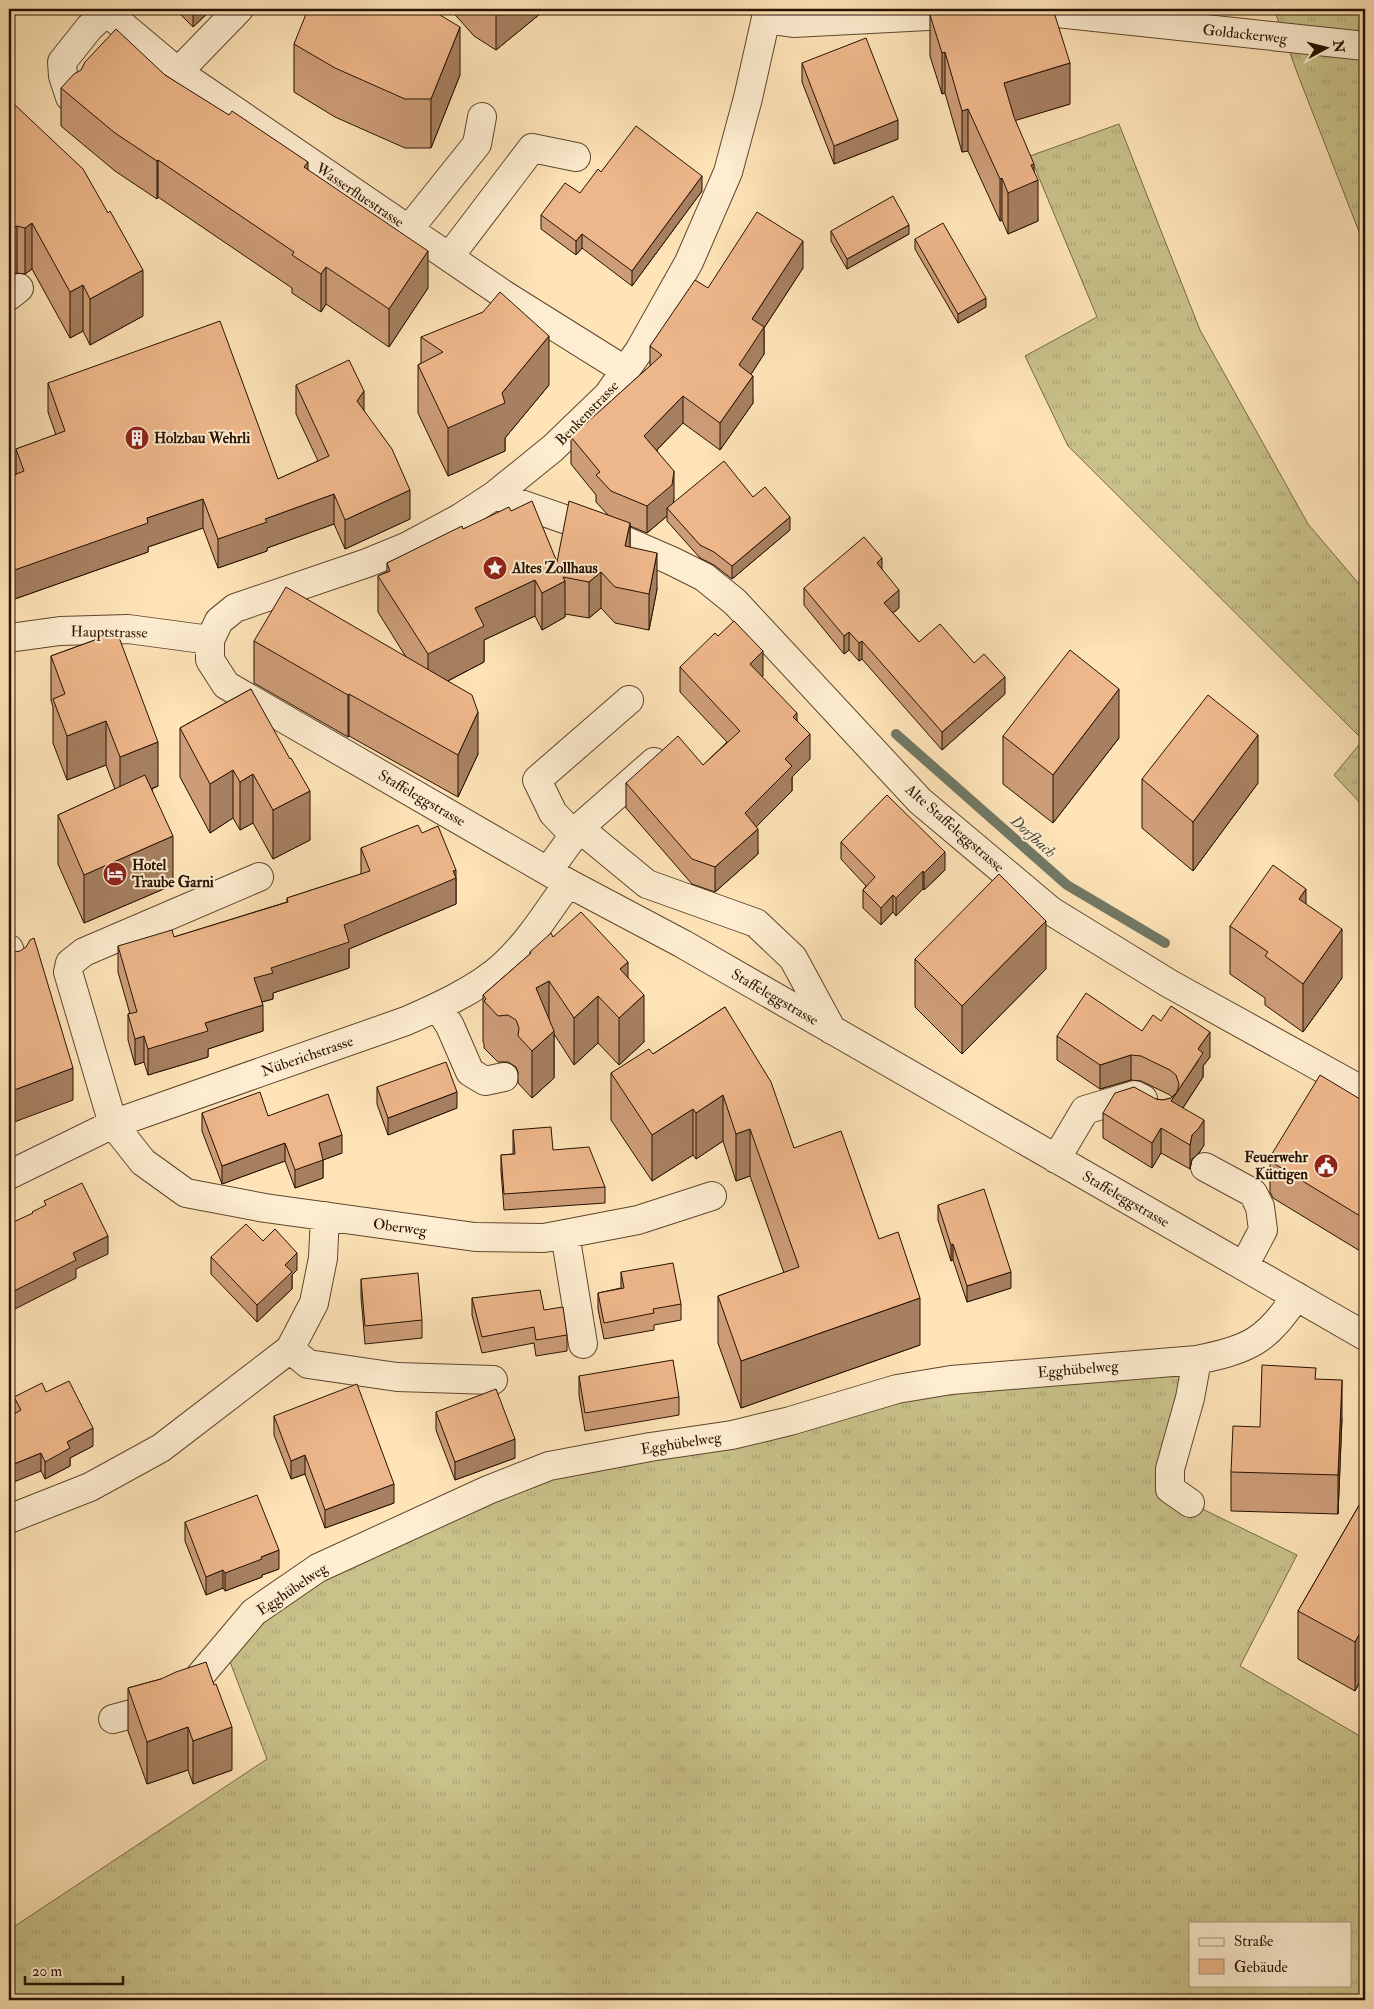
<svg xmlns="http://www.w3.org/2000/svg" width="1374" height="2009" font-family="'IM FELL Double Pica',serif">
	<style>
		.grass { fill: url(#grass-tufts); stroke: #786945; fill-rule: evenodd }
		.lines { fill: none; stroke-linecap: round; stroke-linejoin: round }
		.stream { stroke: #717966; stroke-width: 10 }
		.minor-casing { stroke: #5e462e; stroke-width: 30 }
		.minor { stroke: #feedd0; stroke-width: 28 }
		.wall { fill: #cd9d78; stroke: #281101 }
		.shaded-wall { fill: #a78061; stroke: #281101 }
		.building { fill: #eeb78b; stroke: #281101 }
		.labels { text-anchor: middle; stroke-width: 4; stroke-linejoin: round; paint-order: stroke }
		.street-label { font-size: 15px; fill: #281101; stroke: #feedd0 }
		.poi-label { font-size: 15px; font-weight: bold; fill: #281101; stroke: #feedd0; text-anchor: start }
		.water-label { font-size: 16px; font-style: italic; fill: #524e3c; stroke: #feedd0 }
	</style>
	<defs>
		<pattern id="grass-tufts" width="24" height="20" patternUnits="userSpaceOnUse" patternTransform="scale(1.25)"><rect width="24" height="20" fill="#c8c189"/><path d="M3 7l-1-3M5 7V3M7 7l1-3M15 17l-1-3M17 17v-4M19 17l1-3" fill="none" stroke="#aca574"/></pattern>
	</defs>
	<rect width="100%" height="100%" fill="#fee4b7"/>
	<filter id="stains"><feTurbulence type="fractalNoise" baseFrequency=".004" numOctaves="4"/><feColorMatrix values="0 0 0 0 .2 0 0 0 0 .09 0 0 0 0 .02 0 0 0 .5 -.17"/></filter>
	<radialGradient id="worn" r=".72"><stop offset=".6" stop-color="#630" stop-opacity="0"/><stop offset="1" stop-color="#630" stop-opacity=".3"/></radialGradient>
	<path class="grass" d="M1274,9H1365V247L1298,75Z
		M1119,124L1200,330L1308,524L1365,591V808L1334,775L1363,740L1068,446L1025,356L1097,317L1030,156Z
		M1197,1360L1170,1469L1190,1503L1297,1555L1240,1666L1365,1739V2000H9V1930L267,1759L224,1646L254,1612L488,1490L852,1403ZM1190,1923H1350V1985H1190Z"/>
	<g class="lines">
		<path class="stream" d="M896,734L1067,885L1165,943"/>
		<defs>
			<path id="minor" d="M103,9L178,72L503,294L626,371
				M768,9L748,98L728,172L689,262L639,351L608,395L553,448L495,495L460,518L406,547L367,563L235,608L219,621L210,640V660L226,685L568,883L683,944L1365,1336
				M1017,11L1029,10L1365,46
				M766,19L793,23L967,14
				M178,72L239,9
				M70,97L63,76L62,62L89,28L106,12
				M409,229L477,144L482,117
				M449,257L532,148L576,157
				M9,296L19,288
				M495,495L619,538L672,561L704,577L735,602L920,801L1051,911L1170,984L1365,1092
				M9,638L60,631L128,629L210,640
				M579,828L647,884L756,923L793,958L832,1030
				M573,834L553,813L537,780L629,700
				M548,871L579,828L654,762
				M259,877L84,952L70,963L68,972L113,1124L143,1162L186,1193L265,1208L475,1237L544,1238L638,1220L712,1196
				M9,949L15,968L9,970
				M438,1007L450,1026L470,1072L485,1081L504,1077
				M1056,1159L1085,1110L1135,1095L1143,1099
				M1205,1167L1253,1193L1260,1207L1263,1230L1244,1266
				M9,1175L113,1124L406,1021C438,1007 478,989 504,965C529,942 548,911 568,883
				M565,1234L583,1344
				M290,1349L308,1364L397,1377L493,1380
				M1190,1503L1170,1489V1469L1190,1398L1197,1360
				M9,1519L90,1487L161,1448L290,1349L314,1303L323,1258L325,1216
				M113,1719L157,1707L182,1694L199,1677L254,1612L318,1568L488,1490L549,1466L650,1447L732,1435L790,1421L897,1389L951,1380L1197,1360C1248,1349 1267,1342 1296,1296"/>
		</defs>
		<use href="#minor" class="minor-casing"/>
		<use href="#minor" class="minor"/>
	</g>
	<path class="wall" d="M175,9H212L193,27Z
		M450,9H546L496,50L474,36Z
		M930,15L1070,104L1015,120L1034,171L1038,221L1008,234L1002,220L1000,221L968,151L962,152L945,93L942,94L930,56Z
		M294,44L460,75L431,148H405L335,117L294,92Z
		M802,63L898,139L834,164L802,82Z
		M165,75L308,170L428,288L389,347L326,304L321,312L292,293V288L158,197L157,199L115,171L61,126V88Z
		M9,112L143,316L90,345L83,331L70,338L32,269L25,274L17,273L9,276Z
		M601,172L702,191L632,286L582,248L576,255L541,229V215L580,193Z
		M831,231L909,234L847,269L831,241Z
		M915,239L986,307L958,323L915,249Z
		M803,268L764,328V354L751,374L753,403L720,450L683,423L657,450L674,498L673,503L753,497L790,530L732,579L714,565L700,558L667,521V516L647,533L630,526V547L657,589L649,630L615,623L601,608L589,618L565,614V617L542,630L535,616L484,640V662L448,681L478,754L458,797L349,736L348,737L254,683V641L406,657L378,612V576L387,572V563L463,529L511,511L557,562L608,515L596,502V495L571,464V437L650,366V346L708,288Z
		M421,337L549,385L505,438V451L448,476L418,413V365L421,363Z
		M48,383L278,479L318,461L296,414V385L364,411L410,519L345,549L334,524L267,548V551L218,568L203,528L148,547V552L9,601V477L16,474V449L56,435L48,412Z
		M882,569L899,608L893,613L919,642L974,663L1005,694L942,750L862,659L859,661L849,650L844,654L804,605V588Z
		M117,632L158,786L152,789L173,885L84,923L58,864V815L115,789L106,765L67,780L53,743V707L51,700V656Z
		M680,667L763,676L762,677L797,720L810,759L792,777V791L756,827L758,854L715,892L692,884L626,808V783L703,765L727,742L680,692Z
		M251,689L310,840L273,859L253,823L240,830L233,818L210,833L180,777V728Z
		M1003,736L1119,738L1053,823L1003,784Z
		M1142,779L1258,783L1193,871L1142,828Z
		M422,833L456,878V904L349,949V968L273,993V999L262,1002L263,1031L208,1049V1057L148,1075L144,1062L135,1065L128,1040V1014H130L118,972V946L174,937L287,902V898L361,874V848Z
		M841,842L945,870L924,890L923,889L896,916L893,912L881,925L863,908V890L866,886L841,859Z
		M1306,904L1342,978L1303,1032L1265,1005V998L1230,974V926Z
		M553,937L628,977L644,1042L619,1065L598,1043L574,1065L554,1034V1078L532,1098L518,1083V1072L516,1067L508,1062H498L484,1048V1043L483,1042V995L530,954V952Z
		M915,959L1046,969L962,1054L915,1007Z
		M1365,993V1019L1362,1016V998Z
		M725,1007L794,1148L879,1239L920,1345L741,1408L718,1343V1296L784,1273L750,1176L736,1181L723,1141L696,1159L693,1155L652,1181L611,1120V1073L653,1054Z
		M1142,1031L1210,1057L1203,1066V1077L1183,1108L1204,1145L1199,1153L1192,1159L1190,1169L1161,1153L1152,1168L1103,1138V1113L1156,1099L1163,1100L1171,1098L1172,1097L1170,1095L1141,1081L1131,1080L1100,1089L1057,1060V1036Z
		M377,1087L457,1108L388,1135L377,1104Z
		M1365,1102V1254L1273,1198L1270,1192V1157Z
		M202,1113L268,1116L342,1153L323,1160V1178L295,1188L285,1161L222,1184L202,1131Z
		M513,1130L553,1150L605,1187V1203L504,1210L501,1171V1155L513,1154Z
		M938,1205L1011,1288L967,1302L953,1260L951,1261L938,1220Z
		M263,1241L297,1270L292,1275V1289L257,1322L211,1274V1257Z
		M621,1272L681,1304V1320L654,1325V1330L604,1339L598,1309V1293L621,1288Z
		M361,1279L422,1320V1338L365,1344L361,1297Z
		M472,1298L544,1310L567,1335V1351L536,1356L534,1343L482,1353L472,1315Z
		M579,1376L679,1397V1415L585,1431L579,1395Z
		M1316,1379L1342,1418L1338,1514L1231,1511V1472L1260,1427Z
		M46,1392L93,1446L70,1458V1466L45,1479L14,1414V1397Z
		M436,1412L515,1458L455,1480L436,1430Z
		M274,1416L394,1503L325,1528L305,1474L291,1479L274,1435Z
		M1365,1495V1672L1355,1691L1298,1659V1611Z
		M185,1522L279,1569L262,1575V1577L225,1591L223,1588L206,1595L185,1541Z
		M161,1679L232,1770L193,1784L188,1770L147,1784L128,1731V1688Z"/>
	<path class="shaded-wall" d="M193,9H212L193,27Z
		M496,9H546L496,50Z
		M460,27V75L431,148V99Z
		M945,52V93L942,94V53Z
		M1070,63V104L1004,124V83Z
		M968,109V151L962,152V111Z
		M898,120V139L834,164V146Z
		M158,160V197L157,199V161Z
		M308,162V199L304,167Z
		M1034,164V182L1038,180V221L1008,234V193L1031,165Z
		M702,176V191L632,286V271Z
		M1002,178V220L1000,221V179Z
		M32,223V269L25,274V228Z
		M909,225V234L847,269V259Z
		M17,226V273L9,276V230Z
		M582,234V248L576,255V241Z
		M803,241V268L764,328V354L739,393V365L752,319Z
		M428,251V288L389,347V309Z
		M326,267V304L321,312V274Z
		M143,270V316L90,345V299Z
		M83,285V331L70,338V292Z
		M986,298V307L958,323V314Z
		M549,336V385L505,438V451L448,476V428L502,393Z
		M753,376V403L720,450V423Z
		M364,391V420L357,401Z
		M683,396V423L644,463V436Z
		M674,471V498L672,512L667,508V516L647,533V506Z
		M410,490V519L345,549V520Z
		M334,494V524L267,548V551L218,568V539L265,519Z
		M203,499V528L148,547V552L9,601V572L147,518Z
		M790,517V530L732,579V566Z
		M630,523V560L625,546Z
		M657,553V589L649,630V594Z
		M882,558V576L877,563Z
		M601,572V608L589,618V582Z
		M535,580V616L484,640V662L428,691V654L475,608Z
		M565,581V617L542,630V593Z
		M899,590V608L884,620V603Z
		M849,632V650L844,654V636Z
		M862,641V659L859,661V643Z
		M763,651V676L750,689V664Z
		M1005,677V694L942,750V732Z
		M1119,689V738L1053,823V775Z
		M349,694V736L348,737V695Z
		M478,712V754L458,797V755Z
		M797,713V738L793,717Z
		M106,721V765L67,780V736Z
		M810,734V759L792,777V791L745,838V813L785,759Z
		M1258,735V783L1193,871V822Z
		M158,742V786L120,801V757Z
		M233,770V818L210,833V784Z
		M253,774V823L240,830V782Z
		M310,791V840L273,859V810Z
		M758,829V854L715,892V867Z
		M173,836V885L84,923V875Z
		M945,852V870L924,890V873Z
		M456,870V904L349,949V968L273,993V999L254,1004V978L271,968L344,925Z
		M923,871V889L896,916V898Z
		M1306,889V938L1299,899Z
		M893,895V912L881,925V908Z
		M1046,921V969L962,1054V1006Z
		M1342,929V978L1303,1032V984Z
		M628,962V1009L620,969Z
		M549,981V1027L536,988Z
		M644,995V1042L619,1065V1018Z
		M598,996V1043L574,1065V1018Z
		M263,1005V1031L208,1049V1057L148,1075V1049L205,1023Z
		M554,1031V1078L532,1098V1051Z
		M1210,1032V1057L1203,1066V1077L1171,1126V1101L1198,1061V1049Z
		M144,1036V1062L135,1065V1039Z
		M1131,1055V1080L1100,1089V1065Z
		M73,1068V1100L9,1124V1092Z
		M457,1092V1108L388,1135V1118Z
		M723,1095V1141L696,1159V1113Z
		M693,1109V1155L652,1181V1135Z
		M1204,1120V1145L1199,1153L1192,1159L1190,1169V1145L1192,1135Z
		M1161,1128V1153L1152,1168V1143Z
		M750,1129V1176L736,1181V1134Z
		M342,1135V1153L323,1160V1178L295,1188V1170L319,1143Z
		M285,1143V1161L222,1184V1166Z
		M108,1236V1254L76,1269V1278L13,1310V1316L9,1318V1300L10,1293L73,1253Z
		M953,1244V1260L951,1261V1245Z
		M297,1253V1270L292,1275V1289L257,1322V1305L285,1265Z
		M1011,1272V1288L967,1302V1286Z
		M920,1298V1345L741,1408V1361Z
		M1342,1380V1418L1338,1514V1475Z
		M93,1428V1446L70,1458V1466L45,1479V1462L67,1442Z
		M515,1439V1458L455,1480V1462Z
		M41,1453V1471L9,1484V1466Z
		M305,1455V1474L291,1479V1461Z
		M394,1484V1503L325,1528V1510Z
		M279,1550V1569L262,1575V1577L225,1591V1573L261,1557Z
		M223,1570V1588L206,1595V1577Z
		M1365,1624V1672L1355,1691V1642Z
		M188,1727V1770L147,1784V1742Z
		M232,1727V1770L193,1784V1741Z"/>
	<path class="building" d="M308,9H430L460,27L431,99H405L335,68L294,44Z
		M951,9H1053L1070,63L1004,83L1014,117L1034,164L1031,165L1038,180L1008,193L1002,178L1000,179L968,109L962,111L945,52L942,53L930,15Z
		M116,29L165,75L229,115L232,111L308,162L304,167L428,251L389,309L326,267L321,274L292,255L294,252L158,160L157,161L115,133L61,88L74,74L81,70L85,62Z
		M866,38L898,120L834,146L802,63Z
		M15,105L83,169L108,213L110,211L143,270L90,299L83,285L70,292L32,223L25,228L17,226L9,230V208L14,205L9,201V112Z
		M636,126L702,176L632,271L582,234L576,241L541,215L565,183L580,193L598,169L601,172Z
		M893,196L909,225L847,259L831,231Z
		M757,212L803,241L752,319L764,327L739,365L753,376L720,423L683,396L644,436L674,471L672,485L647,506L611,491L596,475L600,472L571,437L662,355L650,346L695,280L708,288Z
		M943,223L986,298L958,314L915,239Z
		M500,292L549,336L502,393L505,403L448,428L418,365L443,352L421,337L483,312Z
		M220,321L278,479L329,456L296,385L349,360L364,391L357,401L392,449L410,490L345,520L334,494L265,519L267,522L218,539L203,499L147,518L148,523L9,572V477L24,471L16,449L65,431L48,383Z
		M724,461L753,497L765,487L790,517L732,566L714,552L700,545L667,508Z
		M532,501L557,562L569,501L630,523L625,546L657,553L649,594L615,587L601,572L589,582L563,577L565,581L542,593L535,580L475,608L484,626L428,654L378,576L390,571L387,563L462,526L463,529L509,507L511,511Z
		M864,537L882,558L877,563L899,590L884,603L919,642L940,624L974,663L984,654L1005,677L942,732L862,641L859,643L849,632L844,636L804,588Z
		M286,587L472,695L478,712L458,755L349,694L348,695L254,641Z
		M734,621L763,651L750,664L797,713L793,717L810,734L785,759L792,766L745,813L758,829L715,867L692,859L626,783L678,736L703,765L740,731L680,667L715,633L718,636Z
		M117,632L158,742L120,757L106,721L67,736L53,699L65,694L51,656Z
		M1070,650L1119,689L1053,775L1003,736Z
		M251,689L290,759L291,758L310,791L273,810L253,774L240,782L233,770L210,784L180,728Z
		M1208,695L1258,735L1193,822L1142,779Z
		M145,775L173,836L84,875L58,815Z
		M887,795L945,852L924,873L923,871L896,898L893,895L881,908L863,890L875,877L841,842Z
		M418,825L422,833L438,826L456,870L453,871L456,878L344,925L349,942L271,968L273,973L254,978L263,1005L205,1023L208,1031L148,1049L144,1036L135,1039L128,1014L137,1012L118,946L172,930L174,937L288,902L287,898L370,871L361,848Z
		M1273,865L1306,889L1299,899L1342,929L1303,984L1265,956L1268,952L1230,926Z
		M999,874L1046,921L962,1006L915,959Z
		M581,912L628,962L620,969L644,995L619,1018L598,996L574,1018L549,981L536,988L554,1031L532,1051L518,1036L519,1028L516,1020L508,1015L498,1016L484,1001L486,999L483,995L531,953L530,952L551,933L553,937Z
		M34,938L73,1068L9,1092V953L20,951L26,947L30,940Z
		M1086,993L1142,1031L1153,1015L1161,1021L1171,1006L1210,1032L1198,1049L1203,1053L1171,1101L1204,1120L1199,1128L1192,1135L1190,1145L1161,1128L1152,1143L1103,1113L1115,1093L1134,1087L1156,1099L1163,1100L1171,1098L1177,1092L1179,1084L1176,1075L1170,1070L1141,1056L1131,1055L1100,1065L1057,1036Z
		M1365,993V1001L1362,998Z
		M725,1007L771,1082L794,1148L841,1131L879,1239L898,1232L920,1298L741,1361L718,1296L799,1267L750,1129L736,1134L723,1095L696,1113L693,1109L652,1135L611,1073L649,1049L653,1054Z
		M446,1062L457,1092L388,1118L377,1087Z
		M1320,1075L1365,1102V1219L1273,1163L1270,1157Z
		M260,1092L268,1116L328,1094L342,1135L319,1143L323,1160L295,1170L285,1143L222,1166L202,1113Z
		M551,1127L553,1150L589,1147L605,1187L504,1194L501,1155L515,1154L513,1130Z
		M82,1183L108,1236L73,1253L76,1260L10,1293L13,1298L9,1300V1224L33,1213L32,1212L46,1205L44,1201Z
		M984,1189L1011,1272L967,1286L953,1244L951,1245L938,1205Z
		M246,1224L263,1241L275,1229L297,1253L285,1265L292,1272L257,1305L211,1257Z
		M673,1263L681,1304L653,1309L654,1313L604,1323L598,1293L624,1288L621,1272Z
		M418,1273L422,1320L365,1326L361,1279Z
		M540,1290L544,1310L563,1307L567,1335L536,1340L534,1327L482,1337L472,1298Z
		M673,1360L679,1397L585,1413L579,1376Z
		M1262,1365L1316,1368L1315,1379L1342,1380L1338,1475L1231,1472L1233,1426L1260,1427Z
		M69,1381L93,1428L67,1442L70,1448L45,1462L41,1453L9,1466V1417L21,1410L14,1397L42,1383L46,1392Z
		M357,1384L394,1484L325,1510L305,1455L291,1461L274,1416Z
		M496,1389L515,1439L455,1462L436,1412Z
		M257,1495L279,1550L261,1557L262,1559L225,1573L223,1570L206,1577L185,1522Z
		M1365,1495V1624L1355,1642L1298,1611Z
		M206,1662L214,1685L216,1684L232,1727L193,1741L188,1727L147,1742L128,1688L161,1679L176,1672Z"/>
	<defs>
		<symbol id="building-disc" viewBox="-11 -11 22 22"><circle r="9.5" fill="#8f2418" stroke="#feedd0"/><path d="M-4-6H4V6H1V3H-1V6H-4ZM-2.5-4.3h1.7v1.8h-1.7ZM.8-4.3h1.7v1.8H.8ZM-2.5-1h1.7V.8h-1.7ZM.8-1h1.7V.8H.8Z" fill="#fff"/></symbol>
		<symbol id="sight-disc" viewBox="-11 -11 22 22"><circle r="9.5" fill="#8f2418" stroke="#feedd0"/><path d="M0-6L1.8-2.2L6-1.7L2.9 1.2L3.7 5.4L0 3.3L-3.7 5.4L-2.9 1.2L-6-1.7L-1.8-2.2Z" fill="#fff"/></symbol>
		<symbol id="hotel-disc" viewBox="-11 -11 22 22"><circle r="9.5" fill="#8f2418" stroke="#feedd0"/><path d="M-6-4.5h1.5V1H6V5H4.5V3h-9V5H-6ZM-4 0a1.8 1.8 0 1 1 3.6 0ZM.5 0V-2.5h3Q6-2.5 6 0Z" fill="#fff"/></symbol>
		<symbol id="civic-disc" viewBox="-11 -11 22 22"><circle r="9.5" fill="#8f2418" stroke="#feedd0"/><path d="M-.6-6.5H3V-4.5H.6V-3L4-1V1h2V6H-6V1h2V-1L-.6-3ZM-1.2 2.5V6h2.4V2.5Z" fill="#fff"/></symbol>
	</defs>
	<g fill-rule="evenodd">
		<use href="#building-disc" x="123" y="424" width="28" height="28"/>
		<use href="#sight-disc" x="481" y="554" width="28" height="28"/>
		<use href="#hotel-disc" x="101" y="860" width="28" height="28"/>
		<use href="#civic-disc" x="1312" y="1152" width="28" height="28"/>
	</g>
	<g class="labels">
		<g class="street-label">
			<text transform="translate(1245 34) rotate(6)" y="5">Goldackerweg</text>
			<text transform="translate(360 195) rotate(34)" y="5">Wasserfluestrasse</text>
			<text transform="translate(587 413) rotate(-46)" y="5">Benkenstrasse</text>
			<text transform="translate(109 632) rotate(1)" y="5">Hauptstrasse</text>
			<text transform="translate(422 798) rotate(30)" y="5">Staffeleggstrasse</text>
			<text transform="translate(955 828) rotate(41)" y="5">Alte Staffeleggstrasse</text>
			<text transform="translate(775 997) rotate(30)" y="5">Staffeleggstrasse</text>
			<text transform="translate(307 1056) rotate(-19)" y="5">Nüberichstrasse</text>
			<text transform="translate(1126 1199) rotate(30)" y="5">Staffeleggstrasse</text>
			<text transform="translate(400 1227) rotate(8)" y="5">Oberweg</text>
			<text transform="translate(1078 1369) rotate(-5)" y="5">Egghübelweg</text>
			<text transform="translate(681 1443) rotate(-9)" y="5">Egghübelweg</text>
			<text transform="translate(292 1589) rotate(-34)" y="5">Egghübelweg</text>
		</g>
		<g class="poi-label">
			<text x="154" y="443">Holzbau Wehrli</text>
			<text x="512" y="573">Altes Zollhaus</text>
			<text x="132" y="870">Hotel<tspan x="132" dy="17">Traube Garni</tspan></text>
			<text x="1308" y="1162" text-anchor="end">Feuerwehr<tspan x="1308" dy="17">Küttigen</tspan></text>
		</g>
		<g class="water-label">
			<text transform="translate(1034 836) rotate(42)" y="6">Dorfbach</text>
		</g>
	</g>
	<rect width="1374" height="2009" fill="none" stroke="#fee4b7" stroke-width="30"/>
	<rect x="10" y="10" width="1354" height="1989" fill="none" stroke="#281101" stroke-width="2.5"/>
	<rect x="15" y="15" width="1344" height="1979" fill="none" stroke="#281101"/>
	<rect x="1189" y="1922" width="162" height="65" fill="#feedd0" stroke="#a8957d"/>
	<rect x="1199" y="1938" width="25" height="8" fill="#feedd0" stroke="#a8957d"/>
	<text x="1234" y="1946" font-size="15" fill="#281101">Straße</text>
	<rect x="1199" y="1959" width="25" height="15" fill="#eeb78b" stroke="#a8957d"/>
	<text x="1234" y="1972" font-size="15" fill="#281101">Gebäude</text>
	<g transform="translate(1326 48) rotate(83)" stroke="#feedd0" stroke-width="4" paint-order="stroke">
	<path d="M0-4L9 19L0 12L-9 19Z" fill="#281101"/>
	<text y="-8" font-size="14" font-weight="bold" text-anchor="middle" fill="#281101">N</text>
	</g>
	<path d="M25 1976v8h98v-8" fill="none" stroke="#281101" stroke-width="2.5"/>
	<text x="32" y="1976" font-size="15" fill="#281101" stroke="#feedd0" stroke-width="4" paint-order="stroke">20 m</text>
	<rect width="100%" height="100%" filter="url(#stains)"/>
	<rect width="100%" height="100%" fill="url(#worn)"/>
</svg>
